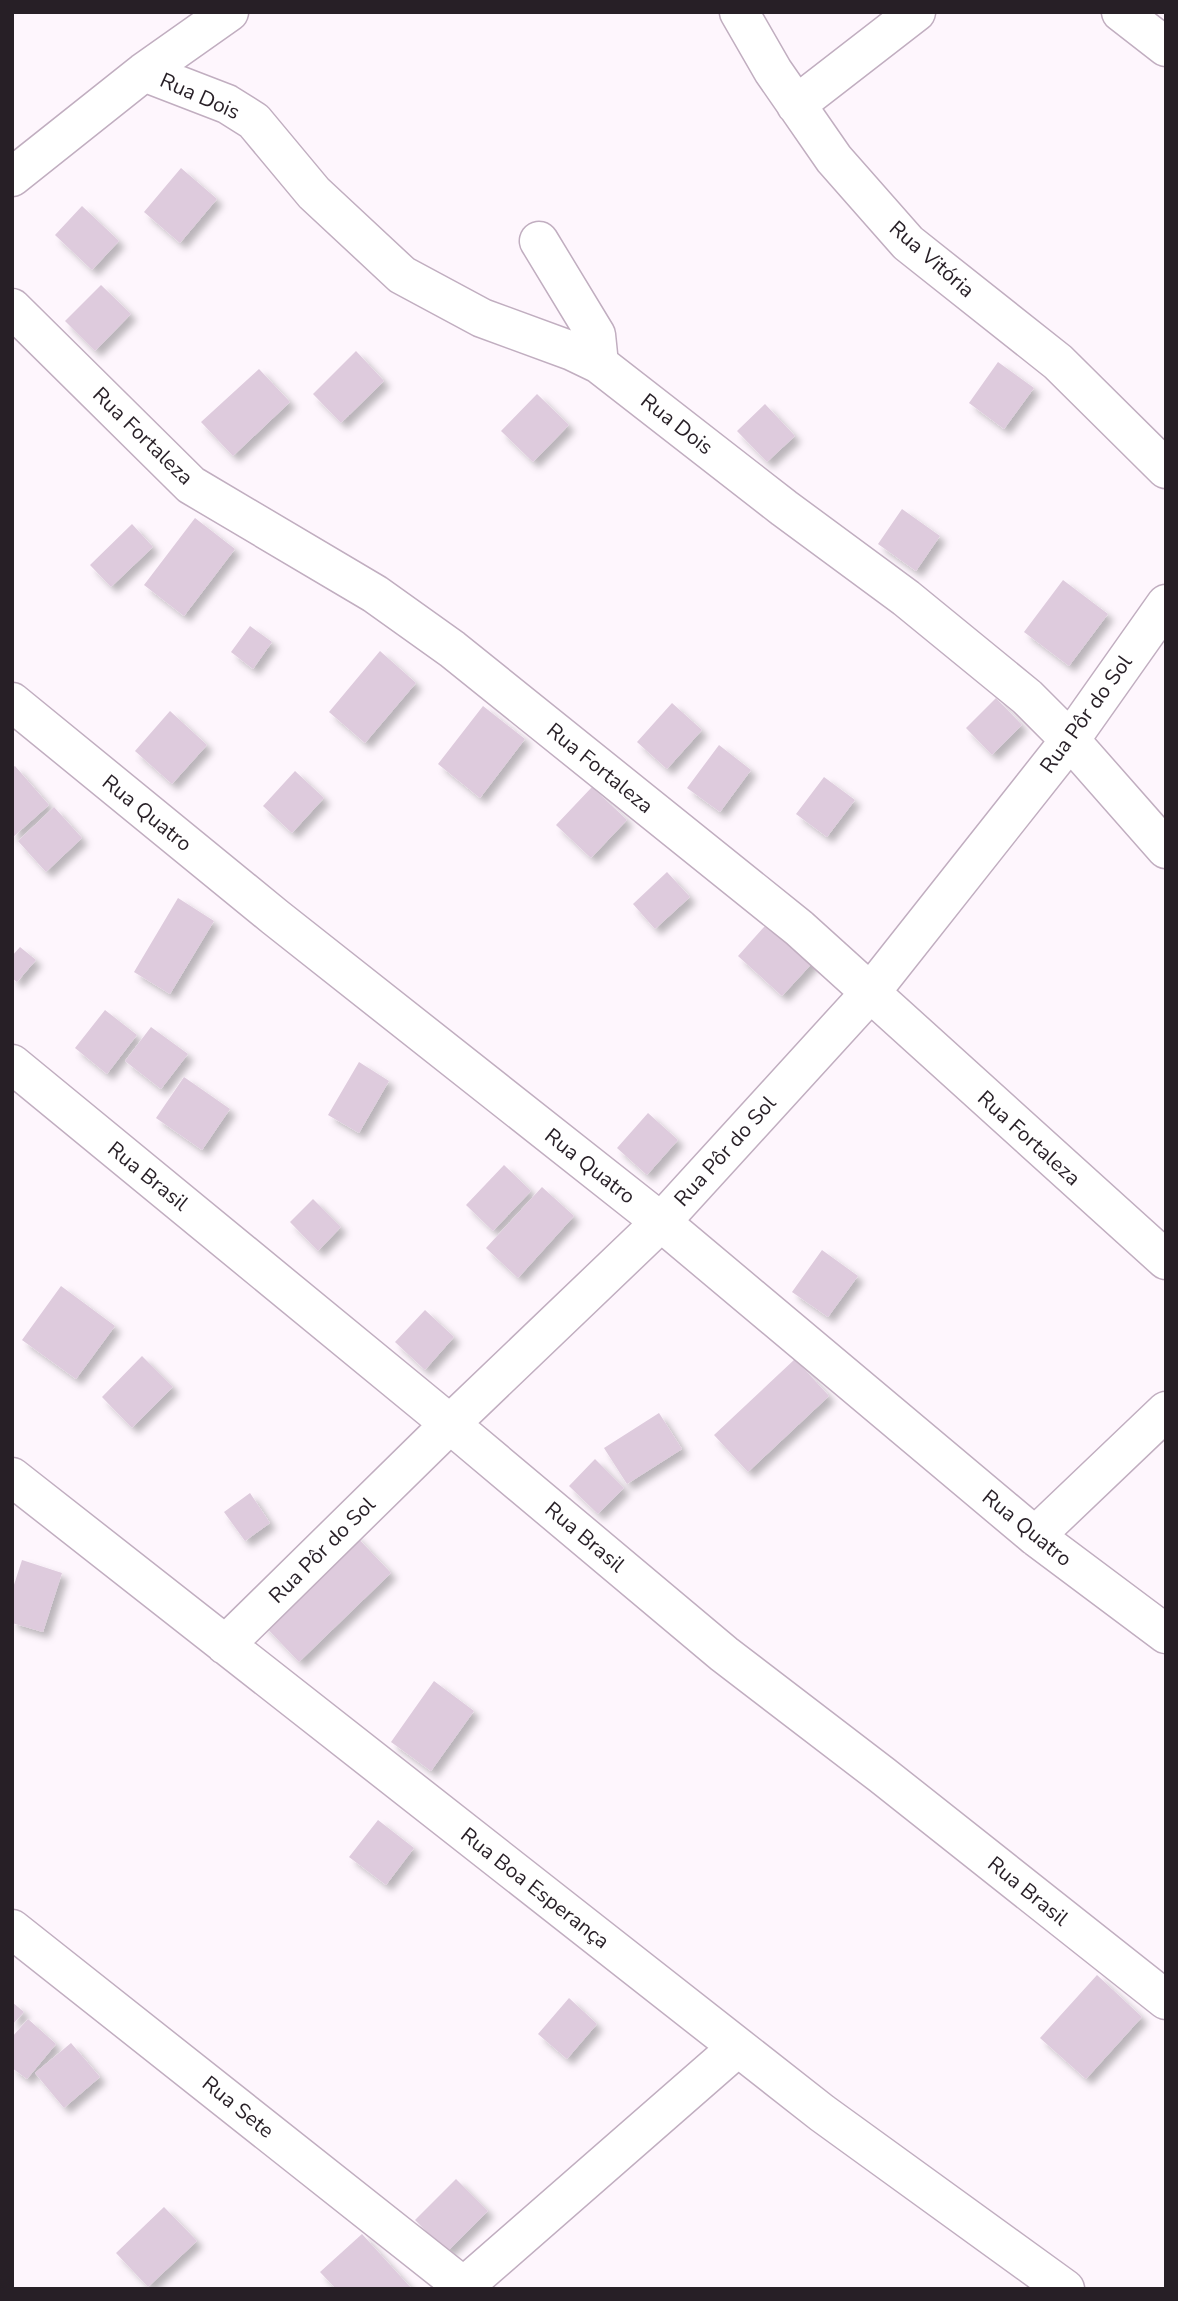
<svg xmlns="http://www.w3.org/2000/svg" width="1178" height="2301" font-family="'Nunito Sans',sans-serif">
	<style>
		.building { fill: #decbdd; filter: url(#shadow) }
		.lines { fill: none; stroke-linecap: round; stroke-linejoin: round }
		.minor-casing { stroke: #c1aec0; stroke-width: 41 }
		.minor { stroke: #fff; stroke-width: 38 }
		.labels { text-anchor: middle; stroke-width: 7; stroke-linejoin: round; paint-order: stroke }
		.street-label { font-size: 21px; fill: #271f26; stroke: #fff }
	</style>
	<defs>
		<filter id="shadow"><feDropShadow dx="6" dy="6" stdDeviation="3.5" flood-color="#0004"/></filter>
	</defs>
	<rect width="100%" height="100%" fill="#fef6fd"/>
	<path class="building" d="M181,168L217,199L180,243L144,212Z
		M82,206L119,241L92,270L55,235Z
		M101,285L131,314L95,351L65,321Z
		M356,351L384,381L341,423L313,394Z
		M998,362L1034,388L1004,429L969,403Z
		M259,369L290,402L233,456L201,422Z
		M537,394L569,425L533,462L501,431Z
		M765,404L795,436L767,462L737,431Z
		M902,509L940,536L916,571L878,544Z
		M195,518L235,549L184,616L144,585Z
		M132,524L153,547L111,587L90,565Z
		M1063,580L1108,614L1069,666L1024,632Z
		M250,626L272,642L253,669L231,652Z
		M380,651L416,683L365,743L329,712Z
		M996,698L1022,725L992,755L966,728Z
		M672,703L702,730L667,769L637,742Z
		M483,706L525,739L480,798L438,764Z
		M170,711L207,745L172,784L135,751Z
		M719,745L751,770L720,812L687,788Z
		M15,766L49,805L12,838V768Z
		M295,771L324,798L292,833L263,806Z
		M824,777L855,800L827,837L796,814Z
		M592,787L627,820L591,858L556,825Z
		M54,807L82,838L46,872L18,841Z
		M667,872L690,897L655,929L633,904Z
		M178,898L214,921L170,994L134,972Z
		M773,917L817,958L782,996L738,956Z
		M20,947L36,960L17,982L12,978V956Z
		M105,1010L137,1035L107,1074L75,1048Z
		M151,1027L188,1054L161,1089L125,1061Z
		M359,1062L389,1081L359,1133L328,1115Z
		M184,1077L230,1109L202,1150L156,1118Z
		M648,1113L678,1140L647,1175L617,1148Z
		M504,1165L531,1191L493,1231L466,1205Z
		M542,1187L574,1216L518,1278L486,1248Z
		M313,1199L341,1227L318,1251L290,1222Z
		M822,1250L858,1276L828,1317L792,1292Z
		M61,1286L115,1326L76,1379L22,1340Z
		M425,1310L454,1337L425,1370L395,1342Z
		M142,1356L173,1387L132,1428L102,1397Z
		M795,1359L829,1396L748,1472L714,1435Z
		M659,1413L682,1449L627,1484L604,1448Z
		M595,1459L624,1488L598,1514L569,1486Z
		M250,1493L270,1523L245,1541L224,1512Z
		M353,1533L391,1573L299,1662L261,1622Z
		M22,1560L62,1573L43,1632L12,1623V1591Z
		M434,1681L474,1711L431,1771L391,1742Z
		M378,1820L414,1848L386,1885L349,1857Z
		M1097,1975L1142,2017L1086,2079L1040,2038Z
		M569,1998L597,2024L567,2059L538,2034Z
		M12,2002L24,2012L12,2025Z
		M28,2019L56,2044L27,2079L12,2068V2037Z
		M71,2043L100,2077L64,2108L35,2073Z
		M456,2179L488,2211L447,2252L415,2220Z
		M164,2207L197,2241L148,2287L116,2253Z
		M362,2234L412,2289H336L320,2272Z"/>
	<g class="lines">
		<defs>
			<path id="minor" d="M739,12L773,71L834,159L908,243L1058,362L1166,469
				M1121,12L1166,47
				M144,72L227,104L254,121L314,193L402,275L482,318L572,351L599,364L784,508L906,598L1027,697L1070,740L1166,849
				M796,105L916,12
				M12,177L144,72L229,12
				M539,241L596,335L599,364
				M12,308L191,485L375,594L452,649L799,928L1166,1260
				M12,702L275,917L661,1222L1035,1536L1166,1634
				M12,1064L450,1424L724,1654L882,1775L1166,2000
				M12,1477L822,2113L1065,2289
				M1035,1536L1166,1411
				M225,1645L450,1424L661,1222L870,993L1070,740L1166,604
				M12,1929L464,2287
				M461,2289L738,2047"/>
		</defs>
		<use href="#minor" class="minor-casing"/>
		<use href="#minor" class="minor"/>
	</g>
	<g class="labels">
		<g class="street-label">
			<text transform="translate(200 96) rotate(24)" y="7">Rua Dois</text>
			<text transform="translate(932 259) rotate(41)" y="7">Rua Vitória</text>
			<text transform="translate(677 424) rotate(38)" y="7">Rua Dois</text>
			<text transform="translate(143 436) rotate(44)" y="7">Rua Fortaleza</text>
			<text transform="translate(1086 714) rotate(-54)" y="7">Rua Pôr do Sol</text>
			<text transform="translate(600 768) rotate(39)" y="7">Rua Fortaleza</text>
			<text transform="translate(147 813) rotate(39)" y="7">Rua Quatro</text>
			<text transform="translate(1029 1138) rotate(42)" y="7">Rua Fortaleza</text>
			<text transform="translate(725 1151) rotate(-48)" y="7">Rua Pôr do Sol</text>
			<text transform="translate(590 1166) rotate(38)" y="7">Rua Quatro</text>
			<text transform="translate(148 1176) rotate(39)" y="7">Rua Brasil</text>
			<text transform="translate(1027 1528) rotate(39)" y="7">Rua Quatro</text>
			<text transform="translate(585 1537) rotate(40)" y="7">Rua Brasil</text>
			<text transform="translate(322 1550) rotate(-45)" y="7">Rua Pôr do Sol</text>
			<text transform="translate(535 1888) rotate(38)" y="7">Rua Boa Esperança</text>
			<text transform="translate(1028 1891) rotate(39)" y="7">Rua Brasil</text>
			<text transform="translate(238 2107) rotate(39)" y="7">Rua Sete</text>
		</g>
	</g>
	<rect width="1178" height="2301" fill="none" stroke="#271f26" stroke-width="28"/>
</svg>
